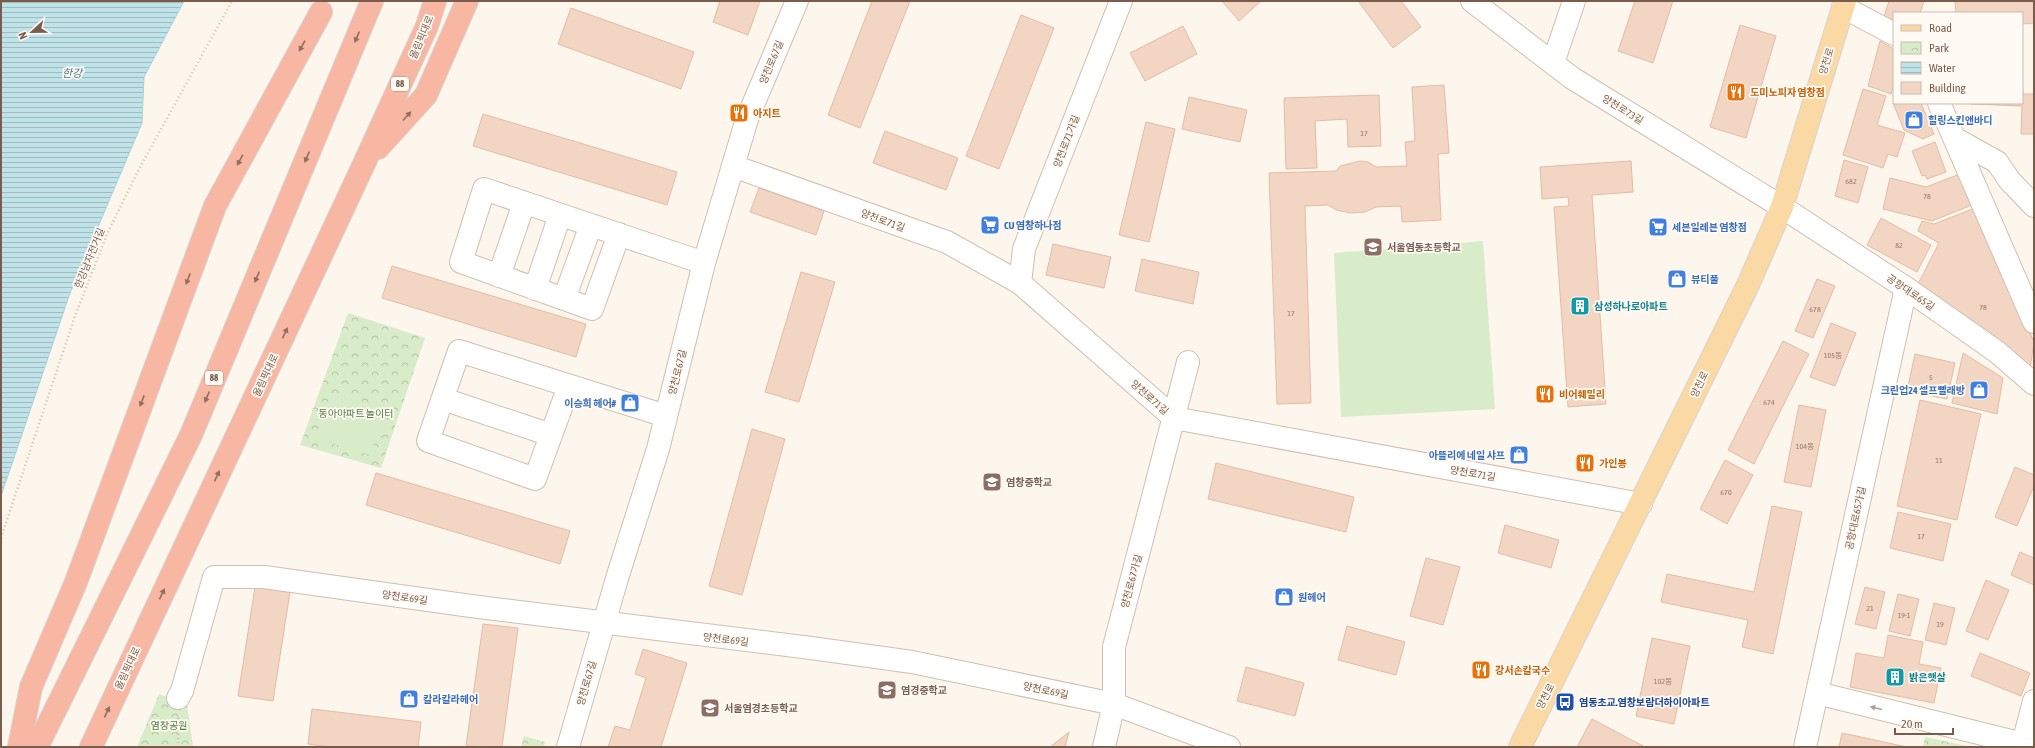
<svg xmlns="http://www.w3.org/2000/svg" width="2035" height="748" font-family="'Asap Condensed','Noto Sans KR',sans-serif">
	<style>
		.park { fill: url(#park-crowns) }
		.pitch { fill: #d8ecc9 }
		.water { fill: url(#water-rules); stroke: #a5d3da }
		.building { fill: #f3d5c3; stroke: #e6bba3 }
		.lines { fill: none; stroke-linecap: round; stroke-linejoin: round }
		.minor-casing { stroke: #d1beb0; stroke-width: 24 }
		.major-casing { stroke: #dad1cd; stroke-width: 24 }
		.highway-casing { stroke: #dad1cd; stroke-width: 24 }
		.path { stroke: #d9b8a5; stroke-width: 2.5; stroke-dasharray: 1 3; stroke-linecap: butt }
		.minor { stroke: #fff; stroke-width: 22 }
		.major { stroke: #fbd9a5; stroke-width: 22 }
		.highway { stroke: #f7b7a3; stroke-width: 22 }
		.oneway { fill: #936e5e }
		.oneway2 { fill: #af9d94 }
		.labels { text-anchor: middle; stroke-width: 3.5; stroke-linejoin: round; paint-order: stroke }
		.number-label { font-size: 8px; fill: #987a6a }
		.shield { fill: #fffaf3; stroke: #a28b7f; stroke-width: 1 }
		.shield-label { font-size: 9px; font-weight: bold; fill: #7a5c4d }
		.street-label { font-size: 10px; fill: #7a5c4d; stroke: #fffaf3 }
		.food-label { font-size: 10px; font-weight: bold; fill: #c56008; stroke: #fffaf3; text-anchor: start }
		.shop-label { font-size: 10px; font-weight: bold; fill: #366cbe; stroke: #fffaf3; text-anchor: start }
		.education-label { font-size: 10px; font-weight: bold; fill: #785e54; stroke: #fffaf3; text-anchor: start }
		.culture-label { font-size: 10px; font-weight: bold; fill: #0d838f; stroke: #fffaf3; text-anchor: start }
		.park-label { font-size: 10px; fill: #537a41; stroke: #fffaf3 }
		.transit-label { font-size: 10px; font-weight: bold; fill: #164399; stroke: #fffaf3; text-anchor: start }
		.water-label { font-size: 11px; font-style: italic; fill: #437c86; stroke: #fffaf3 }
	</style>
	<defs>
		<pattern id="park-crowns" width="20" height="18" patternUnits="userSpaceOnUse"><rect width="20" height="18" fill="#d8ecc9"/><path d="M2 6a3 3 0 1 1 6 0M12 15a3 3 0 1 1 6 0" fill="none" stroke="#b4c2a5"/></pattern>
		<pattern id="water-rules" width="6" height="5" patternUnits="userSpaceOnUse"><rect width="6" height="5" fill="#bfe3e8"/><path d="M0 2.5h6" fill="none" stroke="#a0bbbe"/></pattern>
	</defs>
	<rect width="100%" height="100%" fill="#fdf6ec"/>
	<path class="park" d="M348,313L425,338L381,468L300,445Z
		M159,694L187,704L193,747H137Z
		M524,736L545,742L544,747H521Z
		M1925,737L1972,747H1923Z"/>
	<path class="pitch" d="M1483,241L1495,409L1341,417L1334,253Z
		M332,394L385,410L370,455L317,439Z"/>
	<path class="water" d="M1,1H184L144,77L142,123L70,293L1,496Z"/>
	<path class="building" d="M720,1H760L748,35L713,22Z
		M872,1H910L860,128L828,115Z
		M1222,1H1261L1239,21Z
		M1358,1H1401L1421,27L1393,48Z
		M1635,1H1673L1653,63L1618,51Z
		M1889,1H1924L1920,13H1894V20L1884,17Z
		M1955,1H2034V23L2022,24V13H1956Z
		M571,8L694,52L681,89L558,44Z
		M1021,15L1054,28L999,169L966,156Z
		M1740,25L1776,36L1746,138L1710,127Z
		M1183,26L1197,54L1145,81L1130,53Z
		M1880,41L1894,49V85L1891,94L1868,86Z
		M2022,77L2023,94H2034V134H2021L2022,106L1971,104L2022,103Z
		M1444,85L1449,153L1438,154L1441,220L1402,222L1401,206L1376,207L1365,212L1351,213L1336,210L1328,205L1305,206L1311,403L1277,404L1269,173L1336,171L1340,166L1360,161L1368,162L1376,167L1407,166L1405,142L1415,141L1412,87Z
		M1863,89L1886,96L1877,125L1905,133L1897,157L1888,154L1883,168L1843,155Z
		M1379,95L1381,146L1348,147L1347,119L1315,121L1317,168L1286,169L1284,98Z
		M1189,97L1247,110L1240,142L1182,129Z
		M1893,103H1921L1934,134L1923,139L1904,130Z
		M483,114L677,172L667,205L473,146Z
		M1146,122L1175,129L1149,242L1119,235Z
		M885,131L958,158L946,190L873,163Z
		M1935,142L1946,172L1927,179L1925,175L1922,176L1912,151Z
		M1844,160L1868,167L1858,203L1835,196Z
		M1631,161L1633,192L1592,195L1606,404L1568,407L1554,207L1569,206L1568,197L1542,199L1540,167Z
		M1960,174L1972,205L1932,221L1883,209L1890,178L1926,187Z
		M759,188L824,211L816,235L750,212Z
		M1975,208L2034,342L2030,370L1917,286L1939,243L1918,231L1922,221L1934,224Z
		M1881,218L1931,245L1917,272L1867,245Z
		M1053,244L1111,257L1104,288L1046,275Z
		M1142,259L1199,272L1193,304L1135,291Z
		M392,266L586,324L576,357L382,298Z
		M801,272L835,282L799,402L765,392Z
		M1817,279L1835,286L1813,338L1795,331Z
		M1831,323L1856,333L1835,386L1810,377Z
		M1783,341L1809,354L1754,464L1728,450Z
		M1963,353L2003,378L1997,414L1952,403Z
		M1915,354L1955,363L1947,399L1907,391Z
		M1920,400L1981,414L1957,520L1897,506Z
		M1799,405L1826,410L1811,487L1784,482Z
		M752,429L785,439L742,595L709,586Z
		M1725,460L1753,475L1727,524L1700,509Z
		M1216,463L1354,497L1346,532L1208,499Z
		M2015,467L2034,475V486L2017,526L1995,517Z
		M376,473L570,531L560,564L366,505Z
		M1772,506L1802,512L1773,654L1742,647L1748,620L1661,602L1667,574L1754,592Z
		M1898,512L1951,524L1943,561L1890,548Z
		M1505,525L1559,540L1551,568L1498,553Z
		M2020,552L2034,558V585L2011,575Z
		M1426,558L1460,567L1443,625L1410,616Z
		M1986,580L2009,590L1988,640L1966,631Z
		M255,587L290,592L273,701L238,696Z
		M1865,587L1885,592L1876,629L1855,624Z
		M1898,594L1919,599L1910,636L1889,631Z
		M1934,603L1955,608L1946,645L1925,640Z
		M483,624L518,628L502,747L466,746Z
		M1347,626L1405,642L1396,675L1338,660Z
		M1888,635L1923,642L1919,664L1941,668L1934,703L1850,687L1856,653L1884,658Z
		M1652,638L1690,646L1674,724L1636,716Z
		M643,649L687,663L661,747H608L615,726L630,730L646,678L635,674Z
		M1980,653L2030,673L2021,696L1971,676Z
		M1246,667L1304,683L1295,716L1237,701Z
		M312,709L421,722L418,747H329L308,744Z
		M1592,719L1645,747H1577Z
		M1069,732L1065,747H1050Z
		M1842,733L1907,747H1839Z"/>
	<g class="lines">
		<defs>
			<path id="minor" d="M1472,1L1572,78L1782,207L1906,288L1997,352L2034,384
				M1843,7L1894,34
				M1553,63L1574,1
				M1939,103L2034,322
				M1954,138L1997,162L2010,181L2034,206
				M733,166L947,242L1020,283L1174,418L1641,504
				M619,234L592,309L461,262L484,189L704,263
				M499,276L524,203
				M1020,283L1024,249L1121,1
				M535,289L560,215
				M564,299L591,225
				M569,386L535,479L428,441L459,351L666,416
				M443,399L551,435
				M1817,693L2023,744
				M178,698L182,691L214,577H264L471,606L811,648L912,662L1114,704L1229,747
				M568,747L618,575L658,449L704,263L747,119L797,1
				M1104,747L1114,704V647L1188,362
				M1805,747L1906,288
				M2022,747L2034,701"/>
			<path id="major" d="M1520,747L1748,285L1782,207L1845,1"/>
			<path id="highway" d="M378,148L426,95L467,1
				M19,747L31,687L76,582L215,206L321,12
				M37,747L191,435L372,1
				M91,747L363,166L427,26L435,1"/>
		</defs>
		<use href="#minor" class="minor-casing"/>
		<use href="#major" class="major-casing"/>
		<use href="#highway" class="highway-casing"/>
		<path class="path" d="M1,538L75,316L108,232L139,169L232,1
			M178,718V747"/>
		<use href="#minor" class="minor"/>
		<use href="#major" class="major"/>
		<use href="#highway" class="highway"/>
	</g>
	<defs><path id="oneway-solid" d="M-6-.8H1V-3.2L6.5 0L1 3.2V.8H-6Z"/></defs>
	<g class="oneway">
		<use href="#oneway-solid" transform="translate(357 37) rotate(113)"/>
		<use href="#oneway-solid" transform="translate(302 46) rotate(119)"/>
		<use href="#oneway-solid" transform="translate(407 116) rotate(-48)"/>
		<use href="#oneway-solid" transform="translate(307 157) rotate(113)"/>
		<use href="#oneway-solid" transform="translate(240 160) rotate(118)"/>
		<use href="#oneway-solid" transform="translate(257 277) rotate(113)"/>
		<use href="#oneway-solid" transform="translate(188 279) rotate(111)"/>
		<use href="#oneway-solid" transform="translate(285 333) rotate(-65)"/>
		<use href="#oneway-solid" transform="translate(207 397) rotate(113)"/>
		<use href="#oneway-solid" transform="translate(142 401) rotate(111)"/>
		<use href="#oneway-solid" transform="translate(217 476) rotate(-65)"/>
		<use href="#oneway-solid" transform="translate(162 594) rotate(-65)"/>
		<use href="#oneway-solid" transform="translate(107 712) rotate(-65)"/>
	</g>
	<use class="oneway2" href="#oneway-solid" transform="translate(1876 708) rotate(-166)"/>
	<defs>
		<symbol id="restaurant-square" viewBox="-11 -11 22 22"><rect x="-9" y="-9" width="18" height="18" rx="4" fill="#e8710a" stroke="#fffaf3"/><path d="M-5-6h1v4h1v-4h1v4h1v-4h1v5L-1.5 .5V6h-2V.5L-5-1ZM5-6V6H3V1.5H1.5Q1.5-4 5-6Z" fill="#fff"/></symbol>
		<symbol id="shop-square" viewBox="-11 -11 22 22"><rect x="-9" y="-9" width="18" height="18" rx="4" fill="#3f7fe0" stroke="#fffaf3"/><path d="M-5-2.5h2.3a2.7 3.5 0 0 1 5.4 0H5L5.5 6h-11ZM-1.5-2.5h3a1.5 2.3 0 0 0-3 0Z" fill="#fff"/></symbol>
		<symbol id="supermarket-square" viewBox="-11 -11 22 22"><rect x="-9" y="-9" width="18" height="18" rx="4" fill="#3f7fe0" stroke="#fffaf3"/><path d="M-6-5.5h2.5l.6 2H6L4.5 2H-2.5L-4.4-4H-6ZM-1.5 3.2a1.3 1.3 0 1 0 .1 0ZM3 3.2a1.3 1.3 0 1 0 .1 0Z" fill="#fff"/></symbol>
		<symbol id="school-square" viewBox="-11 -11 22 22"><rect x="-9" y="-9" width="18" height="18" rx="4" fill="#8d6e63" stroke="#fffaf3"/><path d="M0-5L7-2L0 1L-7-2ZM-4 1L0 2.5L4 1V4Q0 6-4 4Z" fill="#fff"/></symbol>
		<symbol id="building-square" viewBox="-11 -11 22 22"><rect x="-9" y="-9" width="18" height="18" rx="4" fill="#0f9aa8" stroke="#fffaf3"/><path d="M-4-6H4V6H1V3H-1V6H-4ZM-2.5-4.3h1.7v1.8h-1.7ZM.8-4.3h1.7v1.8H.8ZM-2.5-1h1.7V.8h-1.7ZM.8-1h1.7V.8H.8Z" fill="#fff"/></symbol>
		<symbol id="bus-square" viewBox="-11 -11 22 22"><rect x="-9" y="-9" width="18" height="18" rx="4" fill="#1a4fb4" stroke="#fffaf3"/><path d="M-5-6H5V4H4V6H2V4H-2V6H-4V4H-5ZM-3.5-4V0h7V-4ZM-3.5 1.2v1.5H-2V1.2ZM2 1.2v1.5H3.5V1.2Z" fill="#fff"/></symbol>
	</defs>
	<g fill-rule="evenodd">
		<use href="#restaurant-square" x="1725" y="81" width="22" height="22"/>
		<use href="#restaurant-square" x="728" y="102" width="22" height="22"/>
		<use href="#shop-square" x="1903" y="109" width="22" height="22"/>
		<use href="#supermarket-square" x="979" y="214" width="22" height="22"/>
		<use href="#supermarket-square" x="1647" y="216" width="22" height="22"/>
		<use href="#school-square" x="1362" y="236" width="22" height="22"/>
		<use href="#shop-square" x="1666" y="268" width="22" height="22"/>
		<use href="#building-square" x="1569" y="295" width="22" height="22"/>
		<use href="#shop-square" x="1968" y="379" width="22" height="22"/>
		<use href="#restaurant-square" x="1534" y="383" width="22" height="22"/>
		<use href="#shop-square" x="619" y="392" width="22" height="22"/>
		<use href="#shop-square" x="1508" y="444" width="22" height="22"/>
		<use href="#restaurant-square" x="1574" y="452" width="22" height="22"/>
		<use href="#school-square" x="981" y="471" width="22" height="22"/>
		<use href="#shop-square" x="1273" y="586" width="22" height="22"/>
		<use href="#restaurant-square" x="1470" y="659" width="22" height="22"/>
		<use href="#building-square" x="1884" y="666" width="22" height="22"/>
		<use href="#school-square" x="876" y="679" width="22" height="22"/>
		<use href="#shop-square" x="398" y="688" width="22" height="22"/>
		<use href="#bus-square" x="1554" y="691" width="22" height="22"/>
		<use href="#school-square" x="699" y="697" width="22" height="22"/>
	</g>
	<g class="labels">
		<g class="number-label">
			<text x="1364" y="136">17</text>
			<text x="1851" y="184">682</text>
			<text x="1927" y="199">78</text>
			<text x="1899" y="248">82</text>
			<text x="1983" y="310">78</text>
			<text x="1815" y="312">678</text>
			<text x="1291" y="316">17</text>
			<text x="1833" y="358">105동</text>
			<text x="1931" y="380">5</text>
			<text x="1769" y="405">674</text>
			<text x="1805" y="449">104동</text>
			<text x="1939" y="463">11</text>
			<text x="1726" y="495">670</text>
			<text x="1921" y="539">17</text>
			<text x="1870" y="611">21</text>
			<text x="1904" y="618">19-1</text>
			<text x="1940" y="627">19</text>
			<text x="1663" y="684">102동</text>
		</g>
		<g class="shield">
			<rect x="391" y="77" width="18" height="14" rx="3"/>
			<rect x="205" y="371" width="18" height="14" rx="3"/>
		</g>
		<g class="shield-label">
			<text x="400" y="87">88</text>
			<text x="214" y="381">88</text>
		</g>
		<g class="street-label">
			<text transform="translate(421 37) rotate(-67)" y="4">올림픽대로</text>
			<text transform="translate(1826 61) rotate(-73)" y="4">양천로</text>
			<text transform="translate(771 62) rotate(-67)" y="4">양천로67길</text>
			<text transform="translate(1623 109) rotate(32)" y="4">양천로73길</text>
			<text transform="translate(1066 141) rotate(-69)" y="4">양천로71가길</text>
			<text transform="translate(883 220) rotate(20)" y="4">양천로71길</text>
			<text transform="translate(89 258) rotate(-68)" y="4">한강남자전거길</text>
			<text transform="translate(1911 292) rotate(34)" y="4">공항대로65길</text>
			<text transform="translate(677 372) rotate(-76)" y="4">양천로67길</text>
			<text transform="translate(265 375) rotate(-65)" y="4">올림픽대로</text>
			<text transform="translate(1699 384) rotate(-64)" y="4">양천로</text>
			<text transform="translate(1150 397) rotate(41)" y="4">양천로71길</text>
			<text transform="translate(1473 473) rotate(10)" y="4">양천로71길</text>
			<text transform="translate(1855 518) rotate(-78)" y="4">공항대로65가길</text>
			<text transform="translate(1131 581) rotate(-75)" y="4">양천로67가길</text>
			<text transform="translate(405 597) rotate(8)" y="4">양천로69길</text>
			<text transform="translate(726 639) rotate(7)" y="4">양천로69길</text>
			<text transform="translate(127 668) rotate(-65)" y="4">올림픽대로</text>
			<text transform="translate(586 683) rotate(-74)" y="4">양천로67길</text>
			<text transform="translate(1046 690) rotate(12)" y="4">양천로69길</text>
			<text transform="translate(1545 696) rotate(-63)" y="4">양천로</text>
		</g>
		<g class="food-label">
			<text x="1750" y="96">도미노피자 염창점</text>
			<text x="753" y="117">아지트</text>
			<text x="1559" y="398">비어훼밀리</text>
			<text x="1599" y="467">가인봉</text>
			<text x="1495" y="674">강서손칼국수</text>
		</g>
		<g class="shop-label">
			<text x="1928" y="124">힐링스킨앤바디</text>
			<text x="1004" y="229">CU 염창하나점</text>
			<text x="1672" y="231">세븐일레븐 염창점</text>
			<text x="1691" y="283">뷰티풀</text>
			<text x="1965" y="394" text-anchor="end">크린업24 셀프빨래방</text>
			<text x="616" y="407" text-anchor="end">이승희 헤어#</text>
			<text x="1505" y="459" text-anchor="end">아뜰리에 네일 샤프</text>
			<text x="1298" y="601">원헤어</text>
			<text x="423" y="703">칼라칼라헤어</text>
		</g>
		<g class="education-label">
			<text x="1387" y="251">서울염동초등학교</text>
			<text x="1006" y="486">염창중학교</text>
			<text x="901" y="694">염경중학교</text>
			<text x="724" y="712">서울염경초등학교</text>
		</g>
		<g class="culture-label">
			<text x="1594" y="310">삼성하나로아파트</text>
			<text x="1909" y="681">밝은햇살</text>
		</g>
		<g class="park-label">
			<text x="356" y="417">동아아파트 놀이터</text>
			<text x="169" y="729">염창공원</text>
		</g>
		<g class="transit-label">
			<text x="1579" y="706">염동초교.염창보람더하이아파트</text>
		</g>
		<g class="water-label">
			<text x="72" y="77">한강</text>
		</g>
	</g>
	<rect width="2035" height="748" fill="none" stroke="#7a5c4d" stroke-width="4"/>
	<rect x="1893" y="12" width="130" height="92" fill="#fffaf3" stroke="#cabbb1"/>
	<rect x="1901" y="25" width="20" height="6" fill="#fbd9a5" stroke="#cabbb1"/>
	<text x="1929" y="32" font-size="12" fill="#7a5c4d">Road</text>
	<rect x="1901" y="42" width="20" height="12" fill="url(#park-crowns)" stroke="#cabbb1"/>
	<text x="1929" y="52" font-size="12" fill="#7a5c4d">Park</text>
	<rect x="1901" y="62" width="20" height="12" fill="url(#water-rules)" stroke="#cabbb1"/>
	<text x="1929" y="72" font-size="12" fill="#7a5c4d">Water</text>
	<rect x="1901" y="82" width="20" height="12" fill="#f3d5c3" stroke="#cabbb1"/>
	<text x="1929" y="92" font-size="12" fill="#7a5c4d">Building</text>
	<g transform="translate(32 32) rotate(248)" stroke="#fffaf3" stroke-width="3" paint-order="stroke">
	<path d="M0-3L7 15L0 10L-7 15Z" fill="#7a5c4d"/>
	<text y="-6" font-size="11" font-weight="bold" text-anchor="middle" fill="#7a5c4d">N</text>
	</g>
	<path d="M1895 728v6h58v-6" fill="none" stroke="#7a5c4d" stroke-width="2"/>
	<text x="1901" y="728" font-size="12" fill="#7a5c4d" stroke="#fffaf3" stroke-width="3" paint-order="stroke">20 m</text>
</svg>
